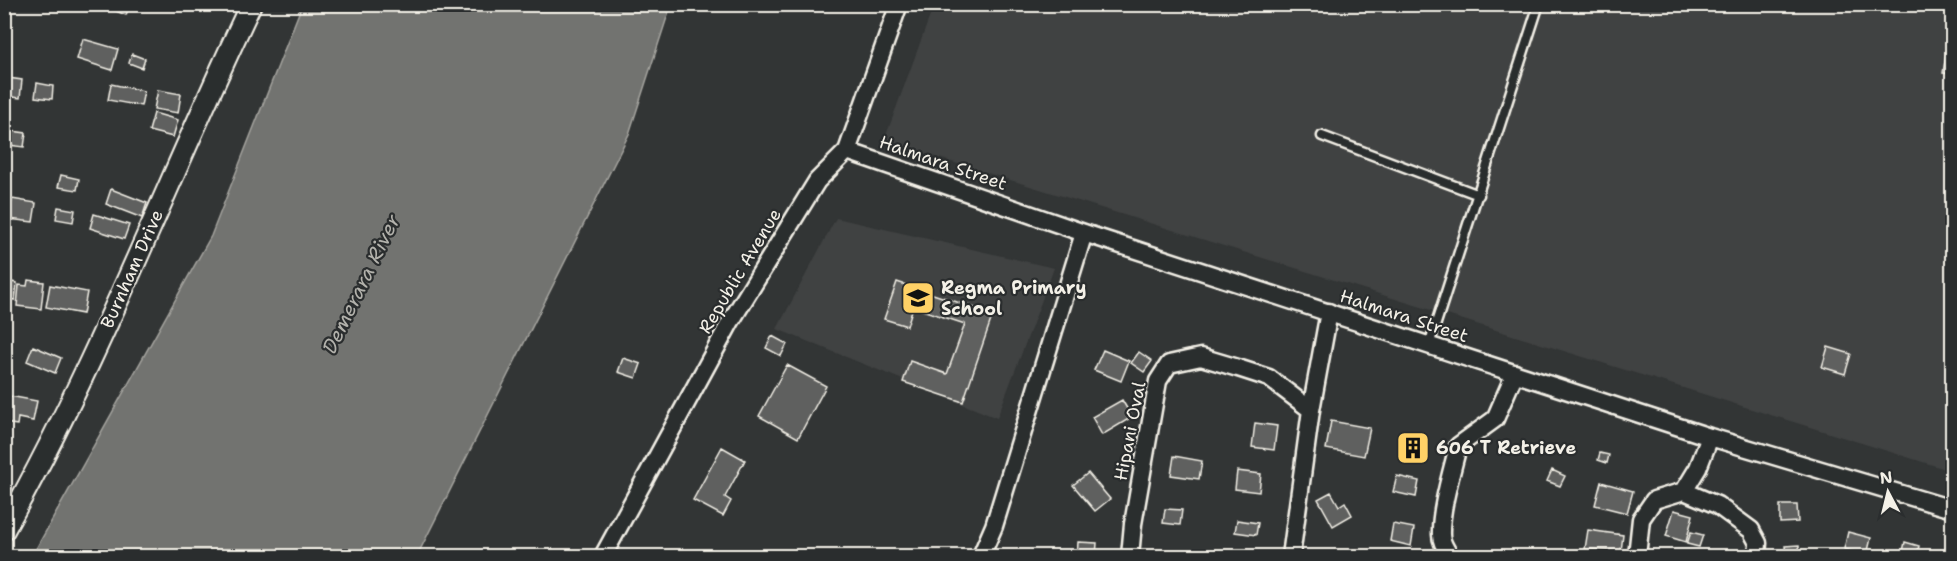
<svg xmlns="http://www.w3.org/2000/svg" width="1957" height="561" font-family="'Shantell Sans',sans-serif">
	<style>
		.built { fill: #404242 }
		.water { fill: #727370; stroke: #a6a5a0; stroke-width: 1.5 }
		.building { fill: #5f605f; stroke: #f4f1e8; stroke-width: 1.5 }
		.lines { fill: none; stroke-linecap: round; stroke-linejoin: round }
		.service-casing { stroke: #f4f1e8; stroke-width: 13 }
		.minor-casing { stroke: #f4f1e8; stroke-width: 21 }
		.tertiary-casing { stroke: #f4f1e8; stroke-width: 24 }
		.service { stroke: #2a2d2e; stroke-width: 8 }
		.minor { stroke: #2a2d2e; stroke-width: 16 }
		.tertiary { stroke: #2a2d2e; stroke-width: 20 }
		.labels { text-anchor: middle; stroke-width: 4.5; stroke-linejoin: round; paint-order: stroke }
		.street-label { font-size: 18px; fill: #f4f1e8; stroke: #2a2d2e }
		.poi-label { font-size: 18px; font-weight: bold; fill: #f4f1e8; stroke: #2a2d2e; text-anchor: start }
		.water-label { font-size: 20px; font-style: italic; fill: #b3b2ac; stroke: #2a2d2e }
	</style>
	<rect width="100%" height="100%" fill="#323535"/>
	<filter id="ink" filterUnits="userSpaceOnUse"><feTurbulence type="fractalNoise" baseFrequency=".0167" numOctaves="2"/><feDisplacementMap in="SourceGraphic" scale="12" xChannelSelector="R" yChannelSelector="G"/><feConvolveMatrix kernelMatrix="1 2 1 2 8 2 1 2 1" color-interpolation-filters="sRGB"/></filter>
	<g filter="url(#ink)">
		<path class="built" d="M934,5H1952V471L884,141Z
			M836,218L1054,268L997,418L777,329Z"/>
		<path class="water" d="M302,5H671L629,134L417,556H32L211,236Z"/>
		<path class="building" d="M113,4H130L126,15L111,9Z
			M83,39L118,49L112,70L77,59Z
			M132,54L145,59L142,68L129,63Z
			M1946,55L1952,56V74L1943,73Z
			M8,78L22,80L20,98L6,96Z
			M37,83L53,86L52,99L35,97Z
			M111,84L144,91L141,106L108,100Z
			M158,90L181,94L178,113L154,109Z
			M154,113L178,120L173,137L149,131Z
			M12,131L26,133L24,147L9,145Z
			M61,175L79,179L77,190L58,187Z
			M111,189L147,203L142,218L106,204Z
			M12,199L36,203L33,222L9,219Z
			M58,207L75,210L73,222L56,219Z
			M94,214L129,225L124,239L90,228Z
			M28,280L44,282L41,309L17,306L19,285L27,286Z
			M4,281L17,283L15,300L4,298Z
			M897,282L993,314L963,402L903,382L910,361L947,374L965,324L913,307L907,326L884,319Z
			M50,285L87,292L83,314L46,307Z
			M4,300L11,301L9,319H4Z
			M772,336L787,344L781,356L766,348Z
			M33,346L61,358L55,373L27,361Z
			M1828,347L1851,354L1845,374L1822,367Z
			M1103,350L1129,361L1121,381L1094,370Z
			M1139,352L1152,361L1144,372L1131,363Z
			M623,358L641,364L636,378L618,372Z
			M787,365L826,386L798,438L759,416Z
			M4,395L37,401L33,421L18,418L17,425L4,423Z
			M1122,400L1132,417L1102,435L1092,417Z
			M1331,421L1370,428L1364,456L1326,449Z
			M1255,423L1277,426L1274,450L1252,447Z
			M1415,433L1426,436L1421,461L1400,457L1404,438L1414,440Z
			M722,447L745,460L725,497L731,501L723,516L693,500Z
			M1600,453L1609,455L1607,463L1598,460Z
			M1174,456L1202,461L1199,479L1171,475Z
			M1552,470L1565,476L1560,486L1547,481Z
			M1237,471L1261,474L1259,492L1235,489Z
			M1088,473L1110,499L1095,511L1073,485Z
			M1397,476L1419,481L1416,497L1393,492Z
			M1601,482L1633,491L1627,513L1595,505Z
			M1331,492L1339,506L1345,502L1352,515L1333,526L1318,499Z
			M1780,505H1797L1798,522L1780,523Z
			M1165,509L1182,510L1180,525L1163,523Z
			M1674,510L1693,515L1686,542L1666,536Z
			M1237,520L1258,523L1256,535L1235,532Z
			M1393,524L1414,528L1411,546L1390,541Z
			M1588,530L1623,535L1621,551L1585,549Z
			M1691,532L1703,535L1699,547L1687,544Z
			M1848,532L1871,538L1867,555L1844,549Z
			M1078,542L1097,543L1096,556H1077Z
			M1905,542L1919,546L1917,556H1902Z
			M1799,545L1800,556H1786L1785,546Z"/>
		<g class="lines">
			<defs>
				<path id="service" d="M1322,136L1479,195
					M1429,345L1539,4"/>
				<path id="minor" d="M847,151L1084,233L1710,437L1952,509
					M1684,491L1698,468L1710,437
					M603,556L731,321L817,181L847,151L899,4
					M981,556L994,526L1084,233
					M1130,556L1133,524L1158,381L1169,364L1201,357L1238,368L1269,378L1311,410
					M1291,556L1311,410L1329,312
					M1450,556C1446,550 1441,542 1441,535C1440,510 1452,471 1458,446L1495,419L1515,373
					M1637,556L1641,519L1654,500L1684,491L1717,505L1751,530L1758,543L1757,556"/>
				<path id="tertiary" d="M4,530C99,361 168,179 251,4"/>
			</defs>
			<use href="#service" class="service-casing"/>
			<use href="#minor" class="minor-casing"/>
			<use href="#tertiary" class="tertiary-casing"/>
			<use href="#service" class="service"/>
			<use href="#minor" class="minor"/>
			<use href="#tertiary" class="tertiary"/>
		</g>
	</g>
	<defs>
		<symbol id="school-square" viewBox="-11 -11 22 22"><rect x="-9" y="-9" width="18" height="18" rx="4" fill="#ffd166" stroke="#2a2d2e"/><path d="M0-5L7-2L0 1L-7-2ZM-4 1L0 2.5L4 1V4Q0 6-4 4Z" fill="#111"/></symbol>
		<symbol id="building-square" viewBox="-11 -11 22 22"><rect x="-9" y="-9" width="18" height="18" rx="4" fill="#ffd166" stroke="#2a2d2e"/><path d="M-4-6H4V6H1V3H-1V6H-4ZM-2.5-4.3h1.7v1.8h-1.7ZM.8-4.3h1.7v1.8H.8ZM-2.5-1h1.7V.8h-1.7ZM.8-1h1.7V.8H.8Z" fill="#111"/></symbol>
	</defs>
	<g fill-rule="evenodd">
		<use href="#school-square" x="899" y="279" width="38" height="38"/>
		<use href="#building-square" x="1394" y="429" width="38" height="38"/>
	</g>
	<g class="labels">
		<g class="street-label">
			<text transform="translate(943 163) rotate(19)" y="6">Halmara Street</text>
			<text transform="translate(132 269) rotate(-66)" y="6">Burnham Drive</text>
			<text transform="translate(740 271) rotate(-59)" y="6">Republic Avenue</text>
			<text transform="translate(1404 316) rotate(18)" y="6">Halmara Street</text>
			<text transform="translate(1130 431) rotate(-79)" y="6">Hipani Oval</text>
		</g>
		<g class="poi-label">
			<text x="941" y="294">Regma Primary<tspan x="941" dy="21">School</tspan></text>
			<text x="1436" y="454">606 T Retrieve</text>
		</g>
		<g class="water-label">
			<text transform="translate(361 284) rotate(-64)" y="7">Demerara River</text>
		</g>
	</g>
	<rect width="1957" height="561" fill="none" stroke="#2a2d2e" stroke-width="24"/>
	<rect x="12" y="12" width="1933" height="537" fill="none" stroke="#f4f1e8" stroke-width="2" filter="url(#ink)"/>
	<g transform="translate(1888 492) rotate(353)" stroke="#2a2d2e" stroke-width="4.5" paint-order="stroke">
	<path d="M0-4.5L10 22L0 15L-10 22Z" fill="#f4f1e8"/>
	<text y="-9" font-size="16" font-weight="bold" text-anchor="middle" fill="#f4f1e8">N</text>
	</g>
</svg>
